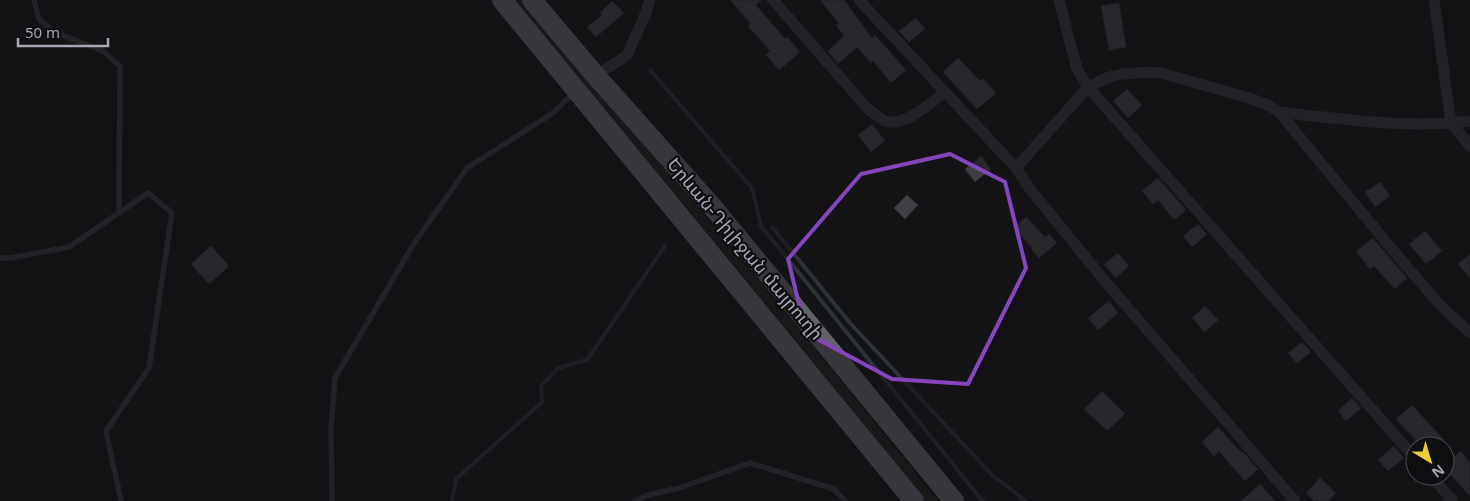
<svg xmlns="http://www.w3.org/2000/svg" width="1470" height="501" font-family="'Noto Sans','Noto Sans Armenian',sans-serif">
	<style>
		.green { fill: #1e2520 }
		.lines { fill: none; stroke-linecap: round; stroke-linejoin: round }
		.stream { stroke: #2c323a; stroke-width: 4 }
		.building { fill: #404045; stroke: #2e2e31 }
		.lane { stroke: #35353a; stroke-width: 5.5 }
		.street { stroke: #35353a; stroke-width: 11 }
		.highway { stroke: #61626b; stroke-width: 20 }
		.marked { fill: none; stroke: #8445bd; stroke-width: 4; stroke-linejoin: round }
		.labels { text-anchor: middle; stroke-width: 4.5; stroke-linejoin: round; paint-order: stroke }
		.street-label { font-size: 18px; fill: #a6a8b5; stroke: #0f0e10 }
	</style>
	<rect width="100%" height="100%" fill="#141315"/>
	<path class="green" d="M511,0H520L693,202L805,337L938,501H926C790,332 653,164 511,0Z"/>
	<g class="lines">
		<path class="stream" d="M650,70L752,188L761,226L981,499L985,501
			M772,227L850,323L993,476L1026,501
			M452,501L456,479L542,402L541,386L558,368L587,360L665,246"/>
	</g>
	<path class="building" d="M730,0H762L756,5L785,39L787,37L800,52L779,70L766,55L770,51L748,26L751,24Z
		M820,0H844L872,38L875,35L906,70L891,83L873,61L871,63L857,47L838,64L828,51L844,36L836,25L839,24Z
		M612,1L624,13L596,37L587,27L602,15L600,13Z
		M1119,3L1126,47L1109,50L1101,6Z
		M916,18L925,29L909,42L899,31Z
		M958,58L980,81L983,79L996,93L977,109L943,72Z
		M1127,89L1142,105L1128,118L1113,101Z
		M872,124L885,141L871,152L858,135Z
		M981,156L991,169L975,182L965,169Z
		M1158,178L1186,210L1174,220L1158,200L1153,204L1142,191Z
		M1380,182L1390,196L1375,207L1365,192Z
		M907,195L918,205L905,219L894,208Z
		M1026,217L1045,237L1049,234L1057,243L1039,258L1031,249L1032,248L1014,228Z
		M1198,224L1207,234L1192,247L1183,236Z
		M1425,231L1442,251L1426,264L1409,244Z
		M1373,238L1407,278L1395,289L1374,266L1370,269L1356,251Z
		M211,246L229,266L209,284L191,264Z
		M1118,253L1129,266L1116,278L1104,264Z
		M1470,254V278L1458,264Z
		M1109,301L1118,313L1098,330L1088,318Z
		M1205,306L1218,320L1205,332L1192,318Z
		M1302,342L1311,352L1297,363L1288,353Z
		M1102,391L1125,414L1107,431L1084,409Z
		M1352,398L1361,408L1346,421L1338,411Z
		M1412,405L1444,440L1437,446H1421L1396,419Z
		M1218,427L1242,453L1243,452L1258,469L1245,481L1219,451L1214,456L1202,442Z
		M1394,446L1404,458L1388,471L1378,460Z
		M1461,451L1470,463V496L1445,469V464Z
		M1320,478L1336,493L1328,501H1314L1306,493Z
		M1260,484L1275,501H1241Z"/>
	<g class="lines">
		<path class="lane" d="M34,0L39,19L54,32L103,51L120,66L119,213
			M0,258H11L69,247L148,193L172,213L149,368L106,431L121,501
			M332,501L331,427L335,378L413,245L467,168L553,113L574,92
			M635,501L648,495L679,488L750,463L834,489L845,501"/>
		<path class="street" d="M773,0L868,109C874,113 879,118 885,121C904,128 930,103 945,92
			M859,0L1016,168L1030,189L1104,280L1295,501
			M1059,0L1077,69L1088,87L1415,458
			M1434,0L1451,123L1470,146
			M596,76L627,55L645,15L650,0
			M1279,112L1391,248L1440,305L1470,333
			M1016,168L1088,87L1109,77L1122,74L1149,72L1161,73L1249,98L1270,106L1279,112C1343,119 1406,129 1470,121
			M1431,476L1453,501"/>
		<path class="highway" d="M502,0L914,501
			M532,0L596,76L716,211L954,501"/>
	</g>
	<path d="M0 0H1470V501H0ZM950,154L1005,182L1026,268L968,384L892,379L806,333L788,259L861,174Z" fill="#141315" fill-opacity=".55" fill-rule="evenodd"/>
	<path class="marked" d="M950,154L1005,182L1026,268L968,384L892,379L806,333L788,259L861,174Z"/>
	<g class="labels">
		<g class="street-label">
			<text transform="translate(745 249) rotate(50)" y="6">Երևան-Դիլիջան մայրուղի</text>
		</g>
	</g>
	<g transform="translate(1430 461) rotate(142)"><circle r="24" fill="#0f0e10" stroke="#4b4c52"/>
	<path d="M0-4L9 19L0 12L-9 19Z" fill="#e9ce37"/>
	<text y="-8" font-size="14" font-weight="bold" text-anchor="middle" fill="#a6a8b5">N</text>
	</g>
	<path d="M18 38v8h90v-8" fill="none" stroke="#a6a8b5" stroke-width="2.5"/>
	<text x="25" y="38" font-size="15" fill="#a6a8b5" stroke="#0f0e10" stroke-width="4" paint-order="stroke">50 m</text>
</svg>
